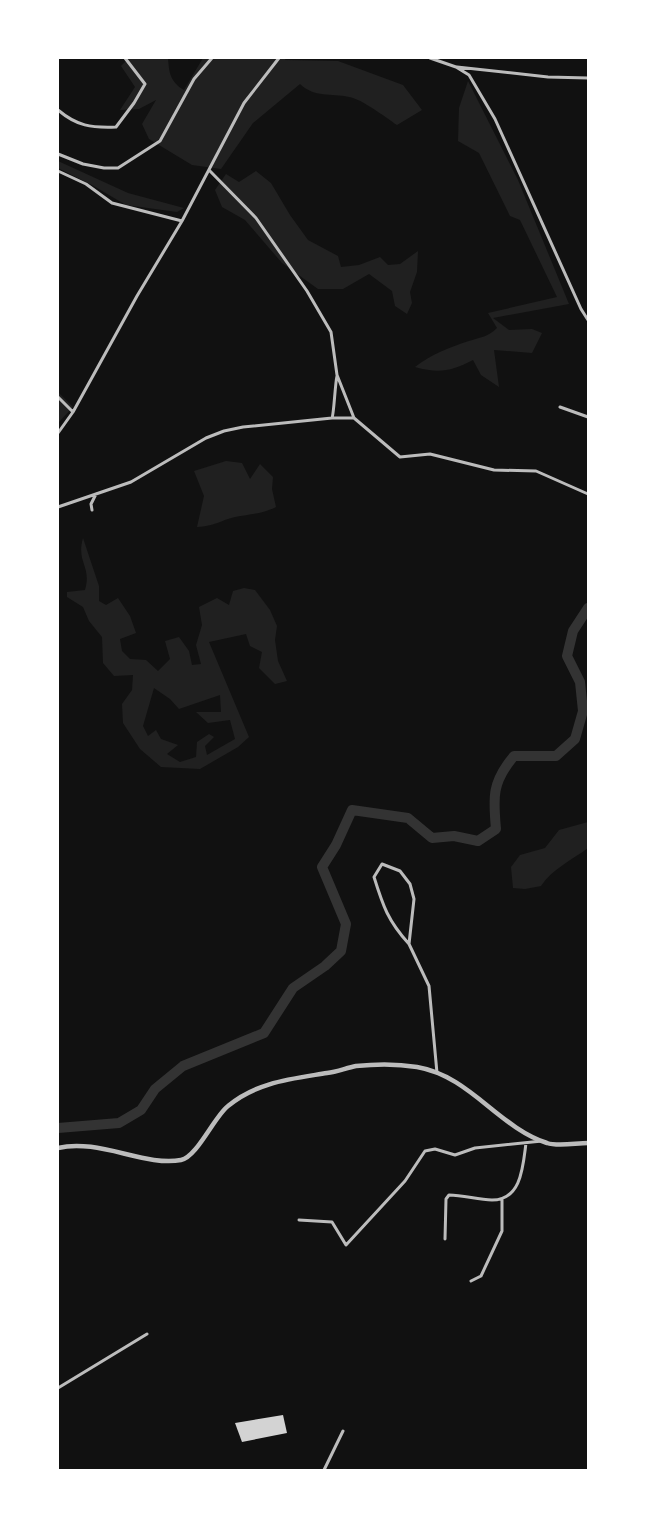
<svg xmlns="http://www.w3.org/2000/svg" width="646" height="1528" font-family="'IBM Plex Sans',sans-serif">
	<style>
		.green { fill: #202020; fill-rule: evenodd }
		.lines { fill: none; stroke-linecap: round; stroke-linejoin: round }
		.river { stroke: #333; stroke-width: 10 }
		.building { fill: #d3d3d3 }
		.minor { stroke: #bcbcbc; stroke-width: 3 }
		.tertiary { stroke: #bcbcbc; stroke-width: 4.5 }
	</style>
	<rect width="100%" height="100%" fill="#111"/>
	<path class="green" d="M129,58H168C169,72 170,82 184,90L203,58H286L285,60L338,61L403,85L422,110L397,125C385,117 362,99 349,97C331,93 315,98 300,84L253,123L221,169L192,165L149,139L142,124L156,100L139,109L120,110L135,87L121,66Z
		M468,81L518,180L569,304L493,318L509,330L532,329L542,333L532,353L494,350L499,387L481,375L473,360C451,371 440,374 415,367C430,355 450,347 469,341C481,337 488,337 497,328L488,313L557,297L520,220L510,216L479,153L458,141L459,108Z
		M58,161L128,193L184,208L177,212L126,205L92,185L58,168Z
		M256,171L271,183L290,215L308,240L338,256L341,267L359,265L380,257L388,265L400,264L418,251L417,272L410,292L412,303L407,314L395,306L392,291L369,274L343,289H318L282,263L245,220L222,207L215,190L226,174L239,182Z
		M58,392L73,407L58,423Z
		M226,461L242,463L250,479L260,464L273,477L272,489L276,507C262,514 250,514 235,517C219,521 215,526 197,527L204,496L194,471Z
		M83,538L99,586V601L106,605L118,598L130,616L136,633L120,639L122,651L130,659L146,660L158,671L170,659L165,641L179,637L189,651L192,665L201,664L196,645L202,625L199,607L217,598L229,605L233,591L244,588L255,590L270,610L277,626L275,640L278,661L287,681L275,684L259,668L262,652L250,646L246,634L209,642L249,737L238,747L200,769L161,767L140,749L123,723L122,704L132,690L133,675L114,676L103,663L102,637L89,621L83,607L67,597V592L85,590C92,566 76,563 83,538ZM154,688L170,699L179,709L220,695L221,712H196L208,723L230,720L235,739L207,755L205,746L214,737L209,734L197,742L196,757L180,762L167,754L178,745L161,739L156,730L148,736L143,726Z
		M588,822V848C572,860 552,869 541,886L525,889L513,888L511,867L520,855L545,848L559,830Z"/>
	<g class="lines">
		<path class="river" d="M58,1128L119,1123L141,1110L155,1089L183,1066L264,1033L293,988L325,966L341,951L346,924L322,867L336,845L352,810L408,818L432,838L454,836L478,841L496,829C493,797 492,782 514,756H556L575,739L583,711L580,682L567,656L573,631L588,608"/>
	</g>
	<path class="building" d="M283,1415L287,1433L242,1442L235,1423Z"/>
	<g class="lines">
		<path class="minor" d="M430,58L456,67L469,75L495,119L581,309L588,320
			M457,67L548,77L588,78
			M58,110C77,126 91,128 116,127L134,103L145,84L125,58
			M58,154L83,164L104,168H118L160,141L194,79L212,58
			M209,170L256,218L307,291L331,332L337,375L354,418L400,457L430,454L494,470L536,471L588,494
			M58,171L86,184L112,203L182,221
			M58,397L73,412
			M560,407L588,417
			M332,418H354
			M58,433L73,412L137,296L182,221L244,103L279,58
			M58,507L131,482L206,438L224,431L243,427L332,418C334,414 335,384 337,376
			M92,510L91,504L96,494
			M409,944C388,921 383,906 374,877L382,864L400,871L410,884L414,899L409,944L429,986L437,1073
			M299,1220L332,1222L346,1245L405,1181L425,1151L435,1149L455,1155L475,1148L542,1141
			M445,1239L446,1199L449,1195C464,1195 478,1200 492,1200C522,1200 523,1165 526,1143
			M471,1281L481,1276L502,1231V1199
			M58,1388L147,1334
			M324,1470L343,1431"/>
		<path class="tertiary" d="M58,1148C98,1138 145,1167 181,1160C197,1157 214,1117 228,1106C257,1082 291,1079 327,1073C337,1072 346,1068 356,1066C375,1064 399,1064 417,1067C470,1076 498,1127 547,1143C558,1147 576,1143 588,1143"/>
	</g>
	<rect width="646" height="1528" fill="none" stroke="#ffffff" stroke-width="118"/>
</svg>
